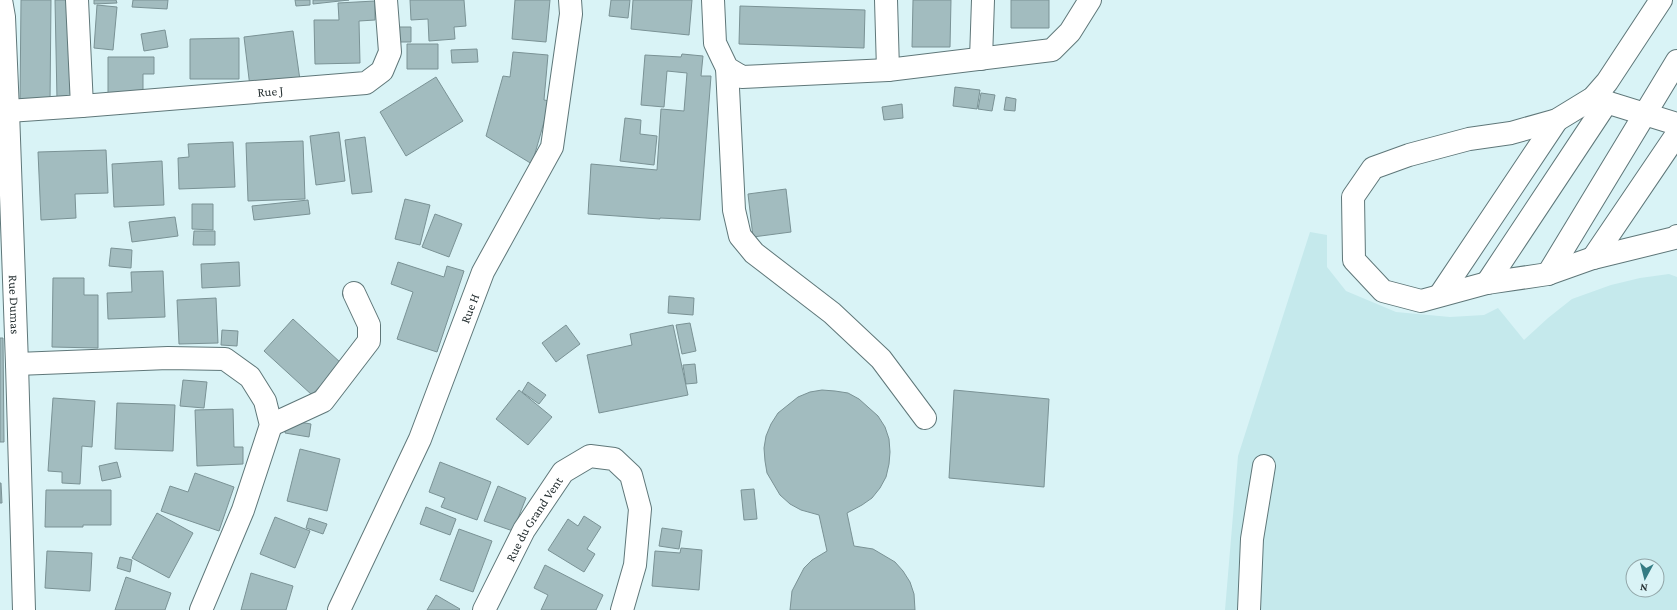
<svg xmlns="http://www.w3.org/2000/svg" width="1677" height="610" font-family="'Crimson Pro',serif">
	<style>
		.built { fill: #c5e9ec; fill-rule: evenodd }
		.building { fill: #a2bcbf; stroke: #7a9295 }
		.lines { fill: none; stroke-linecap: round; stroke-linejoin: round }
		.minor-casing { stroke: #5f7779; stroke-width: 24 }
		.minor { stroke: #fff; stroke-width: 22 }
		.labels { text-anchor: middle; stroke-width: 3; stroke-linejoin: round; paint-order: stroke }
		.street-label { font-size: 13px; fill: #283234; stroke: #d9f3f6 }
	</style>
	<rect width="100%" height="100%" fill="#d9f3f6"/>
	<path class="built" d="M1310,232L1327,235V267L1346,291L1396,312L1450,317L1484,315L1498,308L1524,340L1548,318L1572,299L1611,285L1640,278L1669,274L1677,277V610H1225L1238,456ZM1633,566H1657V590H1633Z"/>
	<path class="building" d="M21,0H51L50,103H20Z
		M55,0H75L77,99L57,100Z
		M94,0H116L117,3L94,4Z
		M133,0H168L167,9L132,7Z
		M295,0H310V5L296,6Z
		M313,0H349L313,4Z
		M410,0H464L466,26L454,27L455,39L429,41L428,19L411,20Z
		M515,0H550L546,42L512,39Z
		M611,0H630L628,18L609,16Z
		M633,0H692L689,35L631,29Z
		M913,0H951L950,47H912Z
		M1011,0H1049V28H1011Z
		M375,1V20L359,21L360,63L315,64L314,20H339L338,3Z
		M97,5L117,7L113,50L94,48Z
		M740,6L865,10L864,48L739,44Z
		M395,27H411V42H395Z
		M165,30L168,47L144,51L141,34Z
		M293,31L300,80L250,87L244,37Z
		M239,38V79H190V39Z
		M407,44H438V69H407Z
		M477,49L478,62L452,63L451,50Z
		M513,52L548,55L544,100L550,101L532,164L486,136L503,76L510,77Z
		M682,54L703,56L701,76H711L700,220L660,218V219L588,214L591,164L657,170L661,109L684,111L687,73L667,71L664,107L641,105L645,55L681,57Z
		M108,57H154V74H143V96H108Z
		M436,77L463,121L406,156L380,112Z
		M955,87L980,90L977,109L953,106Z
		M981,93L995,95L992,111L978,109Z
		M1006,97L1016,99L1015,111L1004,110Z
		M902,104L903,118L884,120L882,107Z
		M625,118L641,120L640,134L657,136L654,165L620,161Z
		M339,132L345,181L316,185L310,136Z
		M365,137L372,192L352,194L345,140Z
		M303,141L305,199L248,201L246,143Z
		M233,142L235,187L179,189L178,158L189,157L188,144Z
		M106,150L108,193L75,194L76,218L41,220L38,152Z
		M162,161L164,205L114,207L112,164Z
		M786,189L791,232L753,237L748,194Z
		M405,199L430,205L420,245L395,239Z
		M308,200L310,214L254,220L252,206Z
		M192,204H213V230L192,229Z
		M435,214L462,224L449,257L422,247Z
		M175,217L178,236L132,242L129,222Z
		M194,231H215V245H193Z
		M111,248L132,250L131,268L109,266Z
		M239,262L240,286L202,288L201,264Z
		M398,262L444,277L447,266L464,271L437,352L397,339L413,292L391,284Z
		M163,271L165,317L108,319L107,293L132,292L131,272Z
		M53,278H84V295H98V348L52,347Z
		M669,296L694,298L693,315L668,313Z
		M216,298L218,343L179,344L177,300Z
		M293,319L341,363L312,395L264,351Z
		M690,323L696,351L682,354L676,325Z
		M566,325L580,344L556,362L542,343Z
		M673,325L688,395L599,413L587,355L632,345L630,334Z
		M222,330L238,331L237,346L221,345Z
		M0,338H3L4,442H0Z
		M695,364L697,383L686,384L683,365Z
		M183,380L207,382L204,408L180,406Z
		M528,382L546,395L539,404L522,392Z
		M519,390L552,417L528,445L496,419Z
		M822,390L835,391L848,393L859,399L878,416L885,427L889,439L890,452L889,464L886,477L880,488L872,498L862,505L847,513L854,546L873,549L895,562L903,571L910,582L914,594L915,610H790L792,591L804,568L812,560L827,551L819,515L801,510L790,504L780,495L767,473L765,461L764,448L766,436L771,424L778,413L798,397L810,392Z
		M954,390L1049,399L1044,487L949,478Z
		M53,398L95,401L92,447L82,446L80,484L62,483V472L48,471Z
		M117,403L175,405L173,451L115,449Z
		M233,409L234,447H243V464L197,466L195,410Z
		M287,420L311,424L309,437L285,433Z
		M300,449L340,459L327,511L287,501Z
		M117,462L121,477L102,481L99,466Z
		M440,462L491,482L477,520L441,507L445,498L429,492Z
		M195,473L234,487L219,531L161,511L170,486L188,492Z
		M0,483H1L2,503H0Z
		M498,486L526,498L513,531L484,521Z
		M754,489L757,519L744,520L741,490Z
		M46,490H111V525H83V527H45Z
		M426,507L456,519L450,535L420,524Z
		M157,513L193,533L169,578L132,558Z
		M584,516L601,527L587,549L595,554L584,572L548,550L568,519L578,526Z
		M275,517L310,531L295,568L260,554Z
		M309,518L327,524L323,534L306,528Z
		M662,528L682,531L679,549L659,546Z
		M459,529L492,541L473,592L440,580Z
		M681,548L702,550L699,590L652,586L655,551L680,553Z
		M47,551L92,553L90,591L45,588Z
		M120,557L132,560L130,572L117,568Z
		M545,565L603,595L596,610H541L548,595L534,588Z
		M251,573L293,586L286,610H241Z
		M126,577L171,593L165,610H115Z
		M436,595L460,609L459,610H427Z"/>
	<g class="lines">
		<defs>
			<g id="minor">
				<path id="s1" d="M1,0L4,17L8,111L17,364L24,610"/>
				<path d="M713,0L715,43L727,68L742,77L888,70L1052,50L1070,32L1090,0"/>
				<path d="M886,0L888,70"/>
				<path d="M1661,0L1607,82L1593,98L1557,120L1511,133L1469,139L1409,155L1373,168L1353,197L1354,260L1383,291L1421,301L1487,283L1548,274L1593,258L1675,238L1677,236"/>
				<path d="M981,59L983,0"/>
				<path d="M727,68L734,210L740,236L754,253L832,313L881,359L925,418"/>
				<path d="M1593,98L1677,124"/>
				<path id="s2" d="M82,106L366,83L382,71L390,52L386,0"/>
				<path d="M8,111L82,106L77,0"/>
				<path d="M1593,258L1677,134"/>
				<path d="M1548,274L1677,61"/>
				<path d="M1487,283L1607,102"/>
				<path d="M1440,295L1557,120"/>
				<path d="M17,364L168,358L225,359L250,377L265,401L271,425L243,510L201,610"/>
				<path d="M271,425L323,401L369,341V325L354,293"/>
				<path id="s3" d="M339,610L420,439L483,272L552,147L571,14L570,0"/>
				<path id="s4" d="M484,610L524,530L563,472L590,456L614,459L631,475L640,509L635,565L622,610"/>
				<path d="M1249,610L1252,539L1264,466"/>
			</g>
		</defs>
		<use href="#minor" class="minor-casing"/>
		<use href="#minor" class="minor"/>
	</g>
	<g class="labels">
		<g class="street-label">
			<text dy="5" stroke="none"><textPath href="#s2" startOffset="189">Rue J</textPath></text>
			<text dy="5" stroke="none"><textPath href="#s1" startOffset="305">Rue Dumas</textPath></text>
			<text dy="5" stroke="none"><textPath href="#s3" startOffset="329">Rue H</textPath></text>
			<text dy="5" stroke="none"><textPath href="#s4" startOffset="104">Rue du Grand Vent</textPath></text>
		</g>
	</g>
	<g transform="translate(1645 578) rotate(187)"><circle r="19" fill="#d9f3f6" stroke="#92a6a8"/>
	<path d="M0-3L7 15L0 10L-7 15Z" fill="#347c84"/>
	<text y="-6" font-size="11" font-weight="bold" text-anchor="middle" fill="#283234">N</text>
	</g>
</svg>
